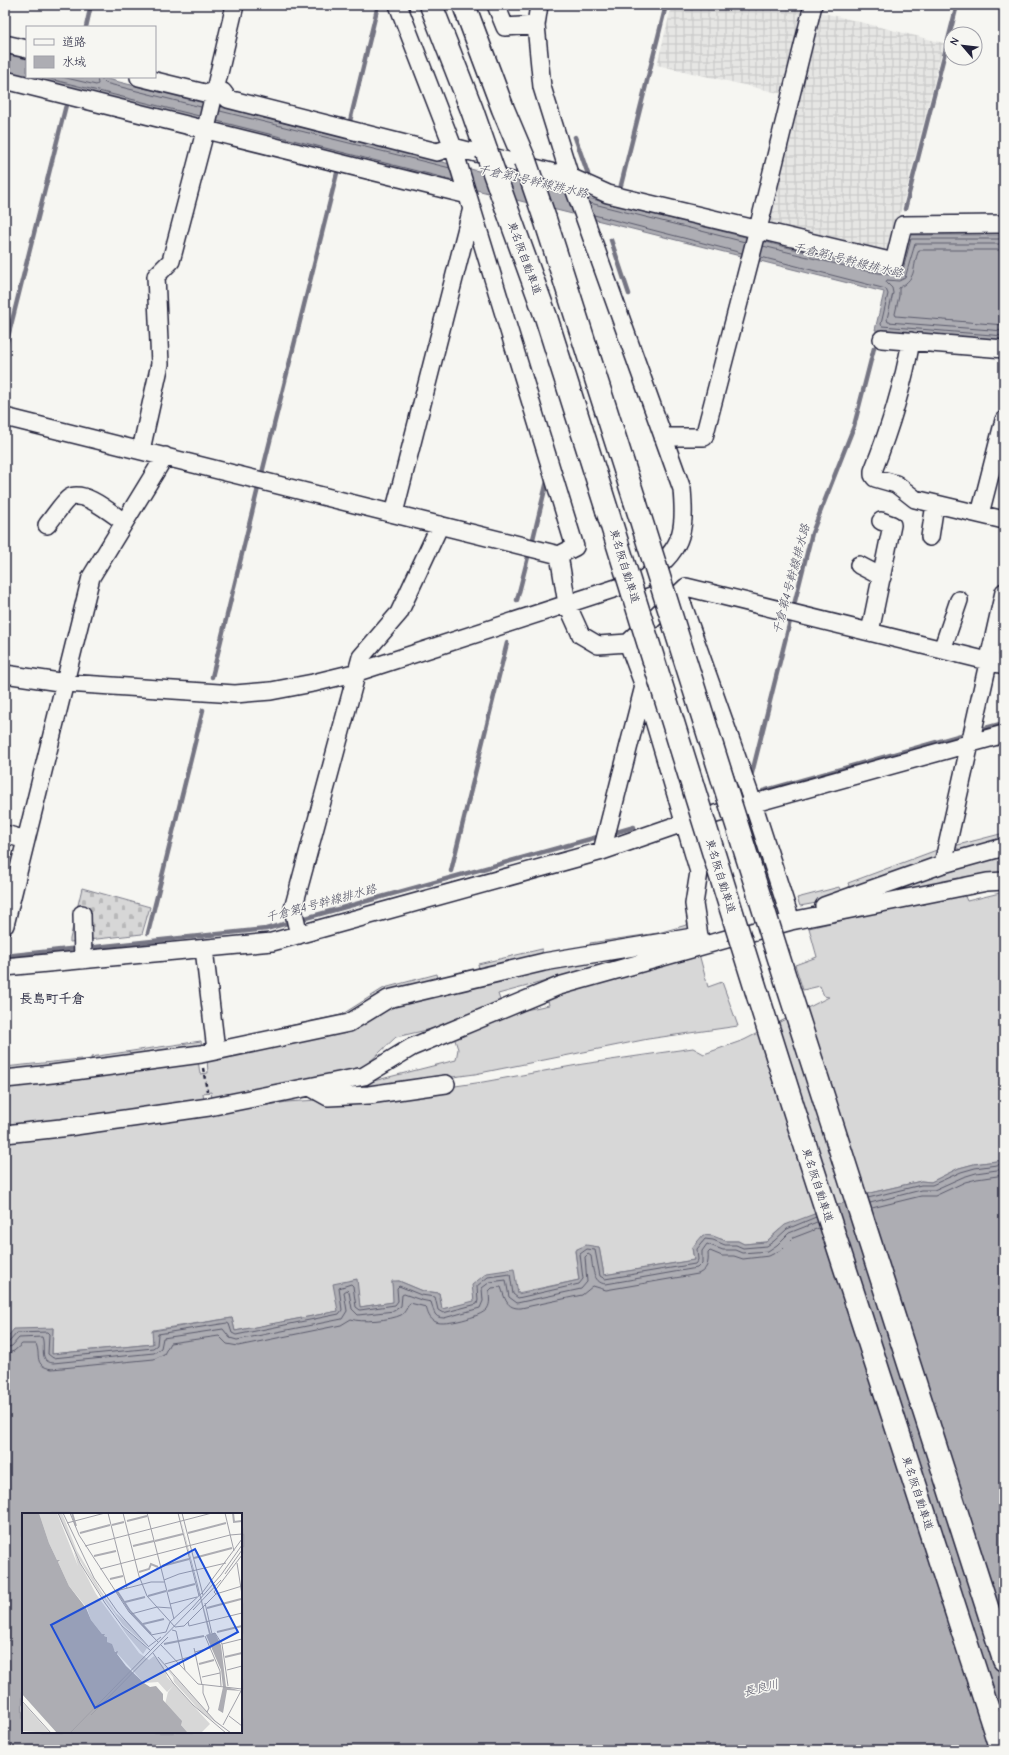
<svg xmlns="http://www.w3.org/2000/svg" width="1009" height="1755" font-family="'Comic Neue','Klee One',sans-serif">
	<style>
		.industrial { fill: url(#industrial-grid) }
		.grass { fill: #d7d7d7; stroke: #7c7c89 }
		.cemetery { fill: url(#cemetery-stones); stroke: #7c7c89 }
		.water { fill: #adadb3; stroke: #757583; fill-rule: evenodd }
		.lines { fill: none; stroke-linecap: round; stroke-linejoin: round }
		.shore { stroke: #5a5a6b; stroke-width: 1 }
		.stream { stroke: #757583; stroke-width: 4.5 }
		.minor-casing { stroke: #22223b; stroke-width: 20 }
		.highway-casing { stroke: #22223b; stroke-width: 25 }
		.path { stroke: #22223b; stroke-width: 2.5; stroke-dasharray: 4 3; stroke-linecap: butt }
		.minor { stroke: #f6f6f2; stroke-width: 17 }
		.highway { stroke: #f6f6f2; stroke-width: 22 }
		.highway-bridge-casing { stroke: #22223b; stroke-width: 25; stroke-linecap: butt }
		.highway-bridge { stroke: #f6f6f2; stroke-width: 22 }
		.labels { text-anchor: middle; stroke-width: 3; stroke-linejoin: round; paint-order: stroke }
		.street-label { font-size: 11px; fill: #22223b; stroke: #f6f6f2 }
		.water-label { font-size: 12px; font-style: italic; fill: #535365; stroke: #f6f6f2 }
		.quarter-label { font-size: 13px; font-weight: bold; fill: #22223b; stroke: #f6f6f2 }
		.inset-river { fill: none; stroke: #adadb3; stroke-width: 2 }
		.inset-road { fill: none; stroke: #a1a1a9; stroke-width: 1 }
		.view { fill: #1d4ed8; fill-opacity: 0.15; stroke: #1d4ed8; stroke-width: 2 }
		.inset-edge { fill: none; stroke: #22223b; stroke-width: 2 }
	</style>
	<defs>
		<pattern id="industrial-grid" width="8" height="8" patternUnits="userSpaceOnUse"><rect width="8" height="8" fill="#e6e6e4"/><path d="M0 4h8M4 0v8" fill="none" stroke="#c5c5c4"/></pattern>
		<pattern id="cemetery-stones" width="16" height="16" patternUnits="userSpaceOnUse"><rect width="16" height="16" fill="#d7d7d7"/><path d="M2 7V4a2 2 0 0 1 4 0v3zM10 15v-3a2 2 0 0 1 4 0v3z" fill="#b8b8b9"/></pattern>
	</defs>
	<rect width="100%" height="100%" fill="#f6f6f2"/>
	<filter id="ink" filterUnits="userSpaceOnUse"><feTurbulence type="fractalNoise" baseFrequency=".025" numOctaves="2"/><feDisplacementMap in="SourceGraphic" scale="8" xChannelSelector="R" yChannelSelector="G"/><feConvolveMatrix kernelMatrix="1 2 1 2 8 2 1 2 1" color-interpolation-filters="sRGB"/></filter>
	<g filter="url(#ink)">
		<path class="industrial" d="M672,5H792L805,8L783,94L657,65Z
			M820,12L944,43L889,257L766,226Z"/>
		<path class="grass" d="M1004,833V843L965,853L954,846Z
			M942,848L939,861L851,892L848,883Z
			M1004,853V874L828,910Z
			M839,887L842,895L822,902L800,906L797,898Z
			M963,892L967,901L1004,892V1160L974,1164L959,1168L931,1182L921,1181L870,1193L820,1212L779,1230L766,1242L744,1244L738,1241H726L721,1239L692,1248L694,1260L604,1275L599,1247L575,1251L579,1280L442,1309L439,1293L423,1291L399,1281L392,1282L394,1302L360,1307L356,1279L339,1311L235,1331L232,1318L153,1330V1344L52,1354L53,1328L5,1340V1141L149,1124L287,1102L393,1095L483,1082L583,1064L693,1048L704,1054L744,1040L829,997L824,996L820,986L803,990L795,965L817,957L809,928Z
			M690,924L694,932L591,947L590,943L658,933Z
			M680,945L498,994L501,1003L449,1025L396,1037L361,1070L212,1099L211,1092L203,1093L204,1100L60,1120L5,1125V1085L198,1060L200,1074L208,1073L207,1058L390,1003L542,967Z
			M542,949L543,958L480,973L478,964Z
			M699,954L708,987L722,982L738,1026L648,1039L475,1074L341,1092L342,1089L456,1060L458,1049L454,1037L516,1012L549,1005L547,997Z
			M437,974L439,983L347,1019L280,1033L279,1028L341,1015L384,988Z
			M201,1041L202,1049L92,1065L91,1057Z
			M81,1059V1066L5,1074V1067Z"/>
		<path class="cemetery" d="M82,888L150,907L142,934L70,942V939Z"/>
		<path class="water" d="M5,54L27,59V77H99L862,266L898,272L907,235H1004V340L875,330L884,292L5,72Z
			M1004,1160V1750H5V1340L14,1329L53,1328L52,1354L153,1344L152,1331L232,1318L235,1331L338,1311L333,1284L357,1279L360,1307L393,1302L392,1281H399L423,1291L439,1293L442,1309L474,1301L472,1285L487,1273L514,1269L518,1294L579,1280L575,1250L586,1245L599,1247L604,1275L694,1260L692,1248L703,1235L713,1236L726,1241H738L744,1244L766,1242L785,1225L870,1193L921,1181L931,1182L959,1168L974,1164ZM23,1514H241V1732H23Z"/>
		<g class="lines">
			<path class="shore" d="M42,77L199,116
				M62,77L96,85L98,84L97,77
				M102,77V80L105,83L201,107
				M220,111L450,168
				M217,121L453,180
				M590,203L745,242
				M594,215L742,253
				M1004,244H915L905,278L899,281L887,280L886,282L892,288L893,293L887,319L888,322L1004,331
				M763,246L861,270L897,276L902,273L911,239H1004
				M1004,250H919C911,268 919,276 899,288V296L895,314L896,316L1004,325
				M761,257L886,289L888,294L881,324L882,326L1004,336
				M868,1198L921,1185H932L961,1172L975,1168L1004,1164
				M870,1203L921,1190H934L963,1177L976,1173L1004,1169
				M872,1208L921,1196H935L965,1182L977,1179L1004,1175
				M5,1343L9,1342L17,1333L47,1332L49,1334L48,1354L53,1358L153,1348L157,1345L158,1334L227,1323L229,1324L232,1333L236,1335L339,1314L342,1310L339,1288L351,1284L353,1286L356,1307L360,1310L395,1305L398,1301L397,1288L399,1286L421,1295L435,1297L438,1310L443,1313L477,1304L478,1300L477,1286L488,1277L510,1274L513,1294L518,1298L579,1284L583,1279L580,1254L587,1249L595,1250L600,1276L605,1279L695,1264L698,1260L697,1249L705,1239L713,1240L725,1245H736L743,1248L767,1246L774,1241L787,1229L816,1217
				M5,1348L12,1346L19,1338L42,1337C46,1347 38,1361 53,1363L154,1353L161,1348L163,1338L223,1329L230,1338L237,1340L342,1319L347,1311L344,1292L347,1290L349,1292L352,1309L358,1315L394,1311L401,1306L402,1295L404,1294L421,1300L431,1302C434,1310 433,1318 444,1318L480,1308L483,1301L482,1288L490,1282L506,1280L509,1297L517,1303L581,1289L587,1282L585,1257L588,1254L591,1256C593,1266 592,1283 606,1284L697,1268L702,1263V1251L707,1244L723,1250H735L742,1253L768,1251L777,1245L789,1233L817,1222
				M5,1354L14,1351L22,1344H36C41,1355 33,1366 52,1369L154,1359L164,1354L170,1343L219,1336L227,1344L238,1346L341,1325L351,1319C361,1323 391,1320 401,1315C406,1312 407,1306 410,1303L426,1307C428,1313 429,1319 436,1322C444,1326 481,1317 487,1309C491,1303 489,1297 489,1291L492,1288L501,1287C505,1298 506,1309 521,1308L582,1295L593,1286L606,1290L698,1274C707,1270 709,1263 708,1253L710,1251L722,1256H734L743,1259L769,1256L781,1250L793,1238L819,1228"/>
			<path class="stream" d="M86,27L91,5
				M350,121L378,5
				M575,137L588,174
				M620,189L666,5
				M905,209L957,5
				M611,240L629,294
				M5,349L67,101
				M262,473L338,169
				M533,539L547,481L546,477
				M517,600L528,557
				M212,677L258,488
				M978,730L1004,723
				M752,773L812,533L854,426L874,348
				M763,791L965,734
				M610,834L634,827
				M451,871L507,643
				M148,933L203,710
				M86,948L266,929L601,836
				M5,956L79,948"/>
			<defs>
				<path id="minor" d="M496,5L505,27L536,25
					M5,44L27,49
					M139,77L213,95L223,92L228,99L437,152L453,147L570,177L608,194L894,262L903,225L1004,224
					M5,80L468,195
					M882,339L1004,349
					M911,341C903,386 890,428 873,471V475L875,478L896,484L915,499L1004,520
					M5,417L559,555L575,547L453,147L398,5
					M663,437H704L758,229L813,5
					M141,450L160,364L156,276L171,261L207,124L235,5
					M394,513L472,208
					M980,514L1004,420
					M47,525C53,518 63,502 69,498C84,489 112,514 124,522
					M930,537L935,504
					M559,555L567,604L581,635L598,645L628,643L644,686L602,851
					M859,565L882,577
					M679,594L753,803L791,921
					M870,632L892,525L881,521
					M628,643L686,587L1004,665
					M942,650L959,600
					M5,674L66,683L235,694L271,691L313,683L358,672L644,579C681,549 686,536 682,489L570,177L542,87L536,25L539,5
					M644,687L699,872L694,904L699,936
					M5,834L26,840
					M943,864L1004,592
					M824,906L943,864L1004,847
					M82,914L83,960
					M5,925L91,577L165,456
					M299,935L293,909L361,657L399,613L440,525
					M204,949L216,1050
					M5,967L272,942L602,851L683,823L1004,734
					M5,1079L52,1074L201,1054L349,1023L388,999L544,962L699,936L701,946
					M310,1087L328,1097L369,1095L446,1084
					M5,1134L61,1128L209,1107L364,1076L412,1047L559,986L791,921L987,882L1004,881"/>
				<path id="highway" d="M431,5L472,110L487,153
					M464,5L503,109L525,161
					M507,209L546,317L607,510
					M545,219L635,501
					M788,987L1004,1660
					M758,996L800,1129L1001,1750"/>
			</defs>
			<use href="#minor" class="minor-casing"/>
			<use href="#highway" class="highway-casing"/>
			<path class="path" d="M203,1068L207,1091"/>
			<use href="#minor" class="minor"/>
			<use href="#highway" class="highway"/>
			<defs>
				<path id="highway-bridge" d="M487,153L507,209
					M525,161L545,219
					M635,501L788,987
					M607,510L758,996"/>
			</defs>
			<use href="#highway-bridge" class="highway-bridge-casing"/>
			<use href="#highway-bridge" class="highway-bridge"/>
		</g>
	</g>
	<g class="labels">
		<g class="street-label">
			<text transform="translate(525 258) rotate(70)" y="4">東名阪自動車道</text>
			<text transform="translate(625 566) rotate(73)" y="4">東名阪自動車道</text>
			<text transform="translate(721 876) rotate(73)" y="4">東名阪自動車道</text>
			<text transform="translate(818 1185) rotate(72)" y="4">東名阪自動車道</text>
			<text transform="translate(918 1493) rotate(72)" y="4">東名阪自動車道</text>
		</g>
		<g class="water-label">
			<text transform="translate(533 181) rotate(13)" y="4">千倉第1号幹線排水路</text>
			<text transform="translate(848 260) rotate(14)" y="4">千倉第1号幹線排水路</text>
			<text transform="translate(791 579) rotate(-75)" y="4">千倉第4号幹線排水路</text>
			<text transform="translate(321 903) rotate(-15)" y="4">千倉第4号幹線排水路</text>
			<text transform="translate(761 1688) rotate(-14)" y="4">長良川</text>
		</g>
		<g class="quarter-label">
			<text x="52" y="1003">長島町千倉</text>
		</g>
	</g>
	<g transform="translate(22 1513)">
		<rect width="220" height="220" fill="#f6f6f2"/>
		<path d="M17,0H35L56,53L52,39L74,81L117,140L127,147L132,143L142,154L145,164L188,211L180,219L166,220L159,212L158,206L143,191L146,179L151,173L145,179L136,169L122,170L85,129V124L81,122L83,121H80L69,107L65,95L47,73L36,49L38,48L35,47L27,30ZM36,0H40L55,38L79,78L94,100L108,112L125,133L101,112L77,79L54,41ZM98,112L125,135L121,141L105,122ZM134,143L193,208L209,220L180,200L152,169L151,164ZM0,189L28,220L0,218Z" fill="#d7d7d7"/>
		<path d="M0,0H17L27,30L35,47H38L36,49L47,73L64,95L69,107L80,121H83L82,123L85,124V129L90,131L93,139L96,138L95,141L104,153L122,170L128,174L134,173L141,181V187L160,208L159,212L166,220H35L0,181ZM157,0L188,118L189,121L193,120L199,132L204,174L220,178L205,177L201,200L196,197L201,174L199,157L184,122L187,121Z" fill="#adadb3"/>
		<path class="inset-river" d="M50,0L54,13M211,0L212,9L220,8M105,8L125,3M90,12L102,9M58,20L88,12M166,20L204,10M133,28L161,21M111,33L132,28M72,43L94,38M172,45L210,35M140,53L167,46M117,59L127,56L129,51L136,54M88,66L101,63M95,78L108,98L129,121M146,78L173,71M126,83L144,78M103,89L123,84M185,95L219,86M121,111L142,106M195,119L220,113M142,131L182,123M203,144L220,140M177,151L192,147"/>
		<path class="inset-road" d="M36,0L58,50L83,90L100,113L128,137M41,0L72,65L95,98L126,133M48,0L57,22L107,99L136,129M86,0L105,75M101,0L117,63L125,83L153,114L162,113L194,81L220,73M125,0L152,106M156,0L177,83M160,0L181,82M203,0L212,38M45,10L83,0M208,22L220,21M63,33L190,0M215,50L220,82M78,56L208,22M203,61L220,37M142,67L157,61L204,50M94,78L129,69H142M194,81L192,79L220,42M183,90L190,121L193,120L200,131L206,173M148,91L175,84M171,97L199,67M109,101L135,94L149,95M166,109L167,113L220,100M150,117L154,118L163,157M129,122L144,119L148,109L180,80L220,26M183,123L198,158L199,173M200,131L220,126M139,132L176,171L220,176L201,212M126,134L139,124M172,135L180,172M173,139L188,135M131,140L151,170L171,192L204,220M136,144L193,208L209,220M143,151L174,142M205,157L220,153M180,164L198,160M181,172V180L187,195L185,199M0,188L29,220M69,202L146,124M207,203L220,213M48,220L170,95L199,62L220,32"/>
		<path class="view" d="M173,36L216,119L73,195L29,112Z"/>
		<rect width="220" height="220" class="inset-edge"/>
	</g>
	<rect width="1009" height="1755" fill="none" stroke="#f6f6f2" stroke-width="20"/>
	<rect x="10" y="10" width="989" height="1735" fill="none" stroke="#22223b" stroke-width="1.5" filter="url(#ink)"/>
	<rect x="26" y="26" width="130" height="52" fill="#f6f6f2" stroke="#a1a1a9"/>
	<rect x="34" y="39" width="20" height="6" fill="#f6f6f2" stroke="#a1a1a9"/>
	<text x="62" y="46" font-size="12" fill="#22223b">道路</text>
	<rect x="34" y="56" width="20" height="12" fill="#adadb3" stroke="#a1a1a9"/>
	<text x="62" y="66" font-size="12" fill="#22223b">水域</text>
	<g transform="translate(963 46) rotate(298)"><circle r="19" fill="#f6f6f2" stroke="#a1a1a9"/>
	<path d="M0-3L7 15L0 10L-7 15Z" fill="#22223b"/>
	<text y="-6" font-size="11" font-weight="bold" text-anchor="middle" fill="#22223b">N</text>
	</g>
</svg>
